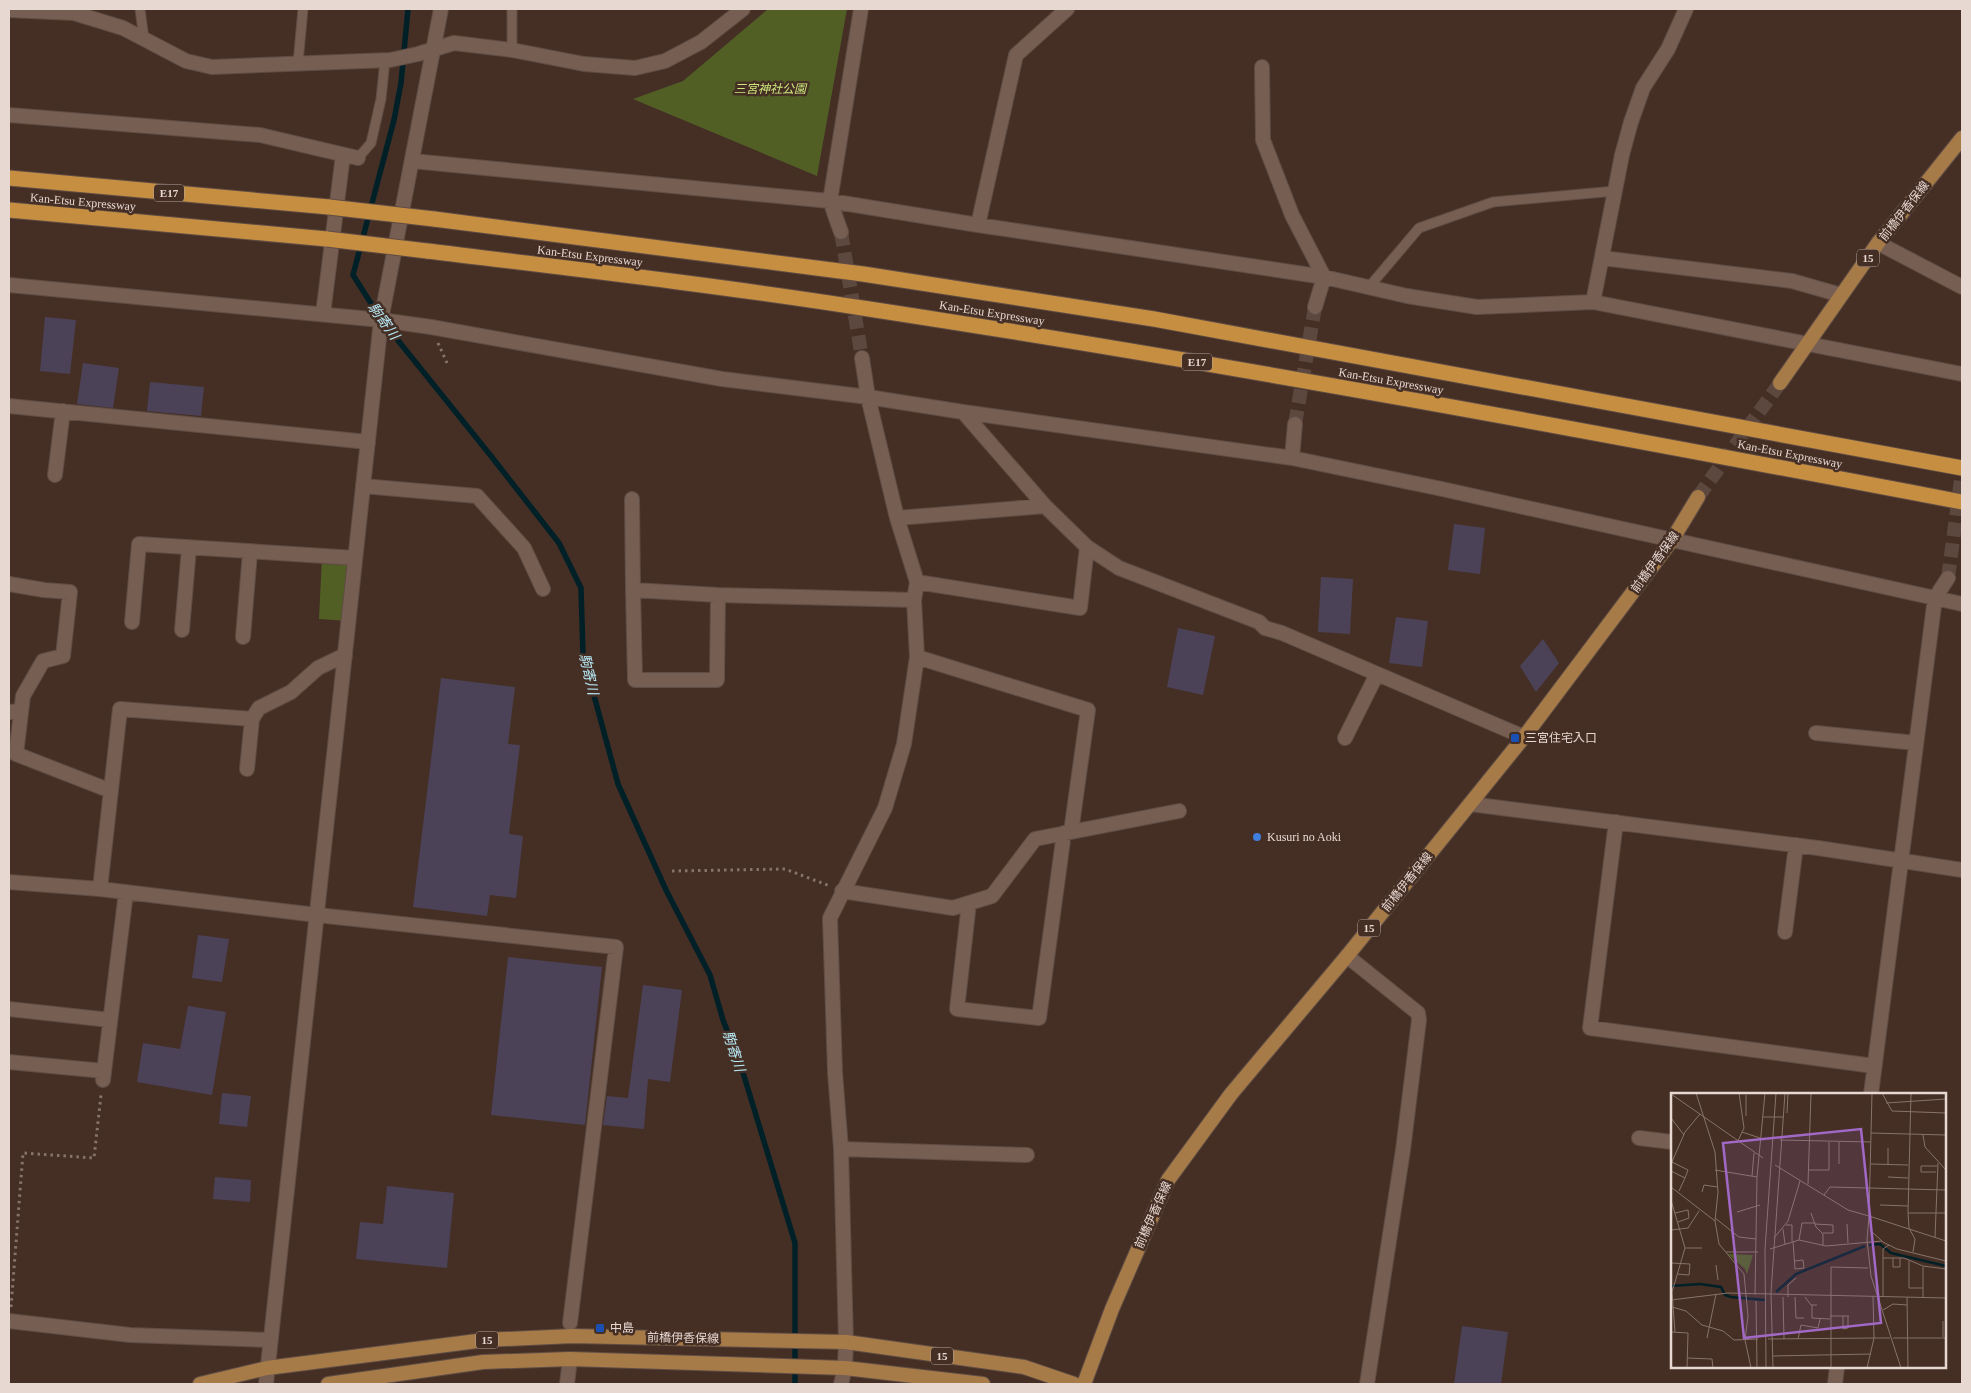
<svg xmlns="http://www.w3.org/2000/svg" width="1971" height="1393" font-family="'Times New Roman','Noto Sans JP',serif">
	<style>
		.green { fill: #515f25 }
		.lines { fill: none; stroke-linecap: round; stroke-linejoin: round }
		.stream { stroke: #002028; stroke-width: 5.5 }
		.building { fill: #4b4257 }
		.minor-tunnel { stroke: #5d483f; stroke-width: 14; stroke-dasharray: 14 7; stroke-linecap: butt }
		.primary-tunnel { stroke: #5d483f; stroke-width: 14; stroke-dasharray: 14 7; stroke-linecap: butt }
		.service-casing { stroke: #5f4c44; stroke-width: 11 }
		.minor-casing { stroke: #5f4c44; stroke-width: 16 }
		.tertiary-casing { stroke: #5f4c44; stroke-width: 16 }
		.primary-casing { stroke: #5f4c44; stroke-width: 16 }
		.motorway-casing { stroke: #5f4c44; stroke-width: 17 }
		.path { stroke: #86736b; stroke-width: 3; stroke-dasharray: 2.5 4; stroke-linecap: butt }
		.service { stroke: #775e53; stroke-width: 9 }
		.minor { stroke: #775e53; stroke-width: 14 }
		.tertiary { stroke: #775e53; stroke-width: 14 }
		.primary { stroke: #a67b48; stroke-width: 14 }
		.motorway { stroke: #c68e41; stroke-width: 15 }
		.motorway-bridge-casing { stroke: #5f4c44; stroke-width: 17; stroke-linecap: butt }
		.motorway-bridge { stroke: #c68e41; stroke-width: 15 }
		.transit-dot { fill: #1a4fb4; stroke: #452f25; stroke-width: 2 }
		.shop-dot { fill: #3f7fe0; stroke: #452f25; stroke-width: 2 }
		.labels { text-anchor: middle; stroke-width: 5; stroke-linejoin: round; paint-order: stroke }
		.shield { fill: #452f25; stroke: #b6a59e; stroke-width: 1 }
		.shield-label { font-size: 11px; font-weight: bold; fill: #e7d8d2 }
		.park-label { font-size: 12px; font-style: italic; fill: #cde87b; stroke: #452f25 }
		.street-label { font-size: 12px; fill: #e7d8d2; stroke: #452f25 }
		.poi-label { font-size: 12px; fill: #e7d8d2; stroke: #452f25; text-anchor: start }
		.water-label { font-size: 14px; font-style: italic; fill: #b8ebf9; stroke: #452f25 }
		.inset-river { fill: none; stroke: #002028; stroke-width: 2.5 }
		.inset-road { fill: none; stroke: #86736a; stroke-width: 1 }
		.view { fill: #a168c6; fill-opacity: 0.15; stroke: #a168c6; stroke-width: 2.5 }
		.inset-edge { fill: none; stroke: #e7d8d2; stroke-width: 2.5 }
	</style>
	<rect width="100%" height="100%" fill="#452f25"/>
	<path class="green" d="M768,9H847L817,176L633,99L683,81Z
		M322,556L355,565L349,621L319,619Z"/>
	<g class="lines">
		<path class="stream" d="M379,316L353,275L394,120L401,83L408,9
			M384,323L491,456L559,543L581,588L583,655L618,784L666,890L710,975L723,1020L741,1066L795,1243V1384"/>
	</g>
	<path class="building" d="M45,317L76,320L70,374L40,371Z
		M83,363L119,368L113,408L77,404Z
		M150,382L204,387L201,416L147,411Z
		M1454,524L1485,528L1480,574L1448,570Z
		M1321,577L1353,579L1350,634L1318,632Z
		M1396,617L1428,621L1422,667L1389,663Z
		M1178,628L1215,636L1203,695L1167,687Z
		M1543,639L1559,663L1536,692L1520,666Z
		M441,678L515,687L508,744L520,745L509,834L523,836L516,898L490,895L487,916L413,907Z
		M198,935L229,939L222,982L192,978Z
		M508,957L602,967L585,1125L491,1115Z
		M643,985L682,990L670,1082L648,1079L644,1129L603,1125L607,1096L628,1098Z
		M188,1006L226,1012L212,1095L137,1082L143,1043L180,1049Z
		M222,1093L251,1096L247,1127L219,1124Z
		M215,1177L251,1180L250,1202L213,1199Z
		M387,1186L454,1193L447,1268L356,1259L360,1222L383,1224Z
		M1462,1326L1508,1332L1501,1384H1454Z"/>
	<g class="lines">
		<path class="minor-tunnel" d="M841,232L862,358
			M1295,424L1315,307
			M1948,578L1962,472"/>
		<path class="primary-tunnel" d="M1698,497L1780,383"/>
		<defs>
			<path id="service" d="M140,9L144,39
				M512,50V9
				M298,63L303,9
				M358,158L371,143L381,99L385,60
				M1369,287L1419,228L1493,202L1615,191"/>
			<path id="minor" d="M9,10L74,13L123,28L186,61L212,67L390,60L418,54L454,43L512,50L584,64L635,68L665,61L701,42L743,9
				M1262,67L1263,140L1292,215L1324,277L1315,307
				M9,115L260,135L358,158
				M412,161L830,201L978,225L1324,277L1407,296L1477,307L1593,302L1962,374
				M978,225L1016,55L1067,9
				M841,232L830,201L861,9
				M1878,243L1962,287
				M1602,258L1792,281L1841,295
				M1593,302L1622,155L1631,122L1643,88L1668,49L1686,9
				M323,314L343,155
				M381,320L431,327L722,379L868,397L963,412L1292,458L1442,489L1962,604
				M9,406L368,442
				M963,412L1045,506L1087,547L1119,568L1259,622L1265,628L1282,633L1524,737
				M1292,458L1295,424
				M55,475L63,411
				M363,486L477,496L524,548L543,589
				M632,499L633,590
				M897,518L1045,506
				M917,582L1080,608L1087,547
				M9,584L44,590L70,592L63,656L43,661L23,696L16,754L111,791
				M718,595L717,680H635L633,590L718,595L914,600
				M132,622L139,544L355,558
				M182,630L189,548
				M243,637L250,552
				M917,657L1088,710L1071,832
				M9,712L21,711
				M1816,733L1916,743
				M1345,738L1377,674
				M247,769L252,719L259,708L291,692L318,668L345,655
				M1470,804L1818,848L1962,870
				M1616,822L1590,1028L1874,1066
				M9,882L100,889L317,915L616,947L570,1323
				M100,889L120,709L252,719
				M842,891L953,908L992,896L1035,839L1179,811
				M969,903L957,1009L1039,1018L1064,833
				M1785,932L1796,845
				M1347,956L1418,1013L1419,1020L1403,1150L1367,1384
				M9,1009L110,1020
				M9,1062L104,1071
				M103,1080L126,892
				M1871,1094L1935,598L1948,578
				M1639,1138L1672,1142
				M841,1149L1027,1155
				M9,1321L130,1335L270,1340
				M567,1384L570,1359
				M841,1384L845,1368L846,1342L841,1149L835,1072L830,918L885,808L904,744L917,657L914,600L917,582L897,518L868,397L862,358
				M1835,1384L1837,1367"/>
			<path id="tertiary" d="M9,285L381,320
				M266,1384L381,320L441,9"/>
			<path id="primary" d="M1780,383L1878,243L1962,138
				M200,1384L267,1368L485,1340L573,1336L846,1342L1024,1367L1074,1384
				M328,1384L483,1362L570,1359L845,1368L983,1384
				M1084,1384L1112,1309L1168,1180L1231,1094L1347,956L1524,737L1672,540L1698,497"/>
			<path id="motorway" d="M9,178L329,207
				M9,210L327,239
				M434,219L863,274L1154,319L1962,468
				M427,251C575,269 722,286 869,309C1235,365 1599,433 1962,502"/>
		</defs>
		<use href="#service" class="service-casing"/>
		<use href="#minor" class="minor-casing"/>
		<use href="#tertiary" class="tertiary-casing"/>
		<use href="#primary" class="primary-casing"/>
		<use href="#motorway" class="motorway-casing"/>
		<path class="path" d="M438,343L447,363
			M672,871L785,869L830,886
			M11,1307L23,1153L94,1158L101,1095"/>
		<use href="#service" class="service"/>
		<use href="#minor" class="minor"/>
		<use href="#tertiary" class="tertiary"/>
		<use href="#primary" class="primary"/>
		<use href="#motorway" class="motorway"/>
		<defs>
			<path id="motorway-bridge" d="M329,207L434,219
				M327,239L427,251"/>
		</defs>
		<use href="#motorway-bridge" class="motorway-bridge-casing"/>
		<use href="#motorway-bridge" class="motorway-bridge"/>
	</g>
	<g class="transit-dot">
		<rect x="1510" y="733" width="10" height="10" rx="2.5"/>
		<rect x="595" y="1323" width="10" height="10" rx="2.5"/>
	</g>
	<circle class="shop-dot" cx="1257" cy="837" r="5"/>
	<g class="labels">
		<g class="shield">
			<rect x="154" y="184.5" width="30" height="17" rx="4"/>
			<rect x="1857" y="249.5" width="22" height="17" rx="4"/>
			<rect x="1182" y="353.5" width="30" height="17" rx="4"/>
			<rect x="1358" y="919.5" width="22" height="17" rx="4"/>
			<rect x="476" y="1331.5" width="22" height="17" rx="4"/>
			<rect x="931" y="1347.5" width="22" height="17" rx="4"/>
		</g>
		<g class="shield-label">
			<text x="169" y="197">E17</text>
			<text x="1868" y="262">15</text>
			<text x="1197" y="366">E17</text>
			<text x="1369" y="932">15</text>
			<text x="487" y="1344">15</text>
			<text x="942" y="1360">15</text>
		</g>
		<g class="park-label">
			<text x="770" y="93">三宮神社公園</text>
		</g>
		<g class="street-label">
			<text transform="translate(83 202) rotate(5)" y="4">Kan-Etsu Expressway</text>
			<text transform="translate(1904 211) rotate(-52)" y="4">前橋伊香保線</text>
			<text transform="translate(590 256) rotate(7)" y="4">Kan-Etsu Expressway</text>
			<text transform="translate(992 313) rotate(9)" y="4">Kan-Etsu Expressway</text>
			<text transform="translate(1391 381) rotate(10)" y="4">Kan-Etsu Expressway</text>
			<text transform="translate(1790 454) rotate(11)" y="4">Kan-Etsu Expressway</text>
			<text transform="translate(1655 562) rotate(-54)" y="4">前橋伊香保線</text>
			<text transform="translate(1407 882) rotate(-51)" y="4">前橋伊香保線</text>
			<text transform="translate(1153 1215) rotate(-66)" y="4">前橋伊香保線</text>
			<text transform="translate(683 1338) rotate(1)" y="4">前橋伊香保線</text>
		</g>
		<g class="poi-label">
			<text x="1525" y="742">三宮住宅入口</text>
			<text x="1267" y="841">Kusuri no Aoki</text>
			<text x="610" y="1332">中島</text>
		</g>
		<g class="water-label">
			<text transform="translate(384 321) rotate(54)" y="5">駒寄川</text>
			<text transform="translate(589 674) rotate(77)" y="5">駒寄川</text>
			<text transform="translate(734 1051) rotate(72)" y="5">駒寄川</text>
		</g>
	</g>
	<g transform="translate(1671 1093)">
		<rect width="275" height="275" fill="#452f25"/>
		<path d="M57,161L82,162L76,181L74,176Z" fill="#515f25"/>
		<path class="inset-river" d="M198,152L209,151L220,160L275,173M0,193L29,191L50,194L54,202L60,204L94,207M105,199L125,181L194,153"/>
		<path class="inset-road" d="M25,0L44,59L47,99L44,128L48,151L73,181L77,223L74,247L80,275M201,0L198,123L275,148M211,0L221,18L275,20M240,0L237,120L238,135L244,146L242,159M0,1L92,65M75,2V23M215,10L275,6M116,20L117,0M92,24H113M0,25L13,42M71,39L92,46M200,40L275,42M252,42L254,54L275,77M109,47L200,49M66,50L73,35L68,0M217,55V71M1,69L17,77L14,85M0,71L14,39L29,21M168,71V49M200,71L237,72M104,72L177,117L198,123M44,77L86,84M138,77H158V49M0,78L14,85L8,98M265,79H250V73H266M81,83L83,60M217,84L237,85M137,91L140,0M0,94L44,128M31,99L33,92L46,94M153,102L159,94L275,97M0,107L14,155L1,199L4,239M209,112L237,113M66,119L89,112M4,120L17,117L18,125L7,129M140,120L145,134L152,141V152M237,120H275M198,123L196,147L200,183L230,275M44,125L68,144L85,146M144,131L162,132V140H152M176,131L177,150M115,132H121V148M112,136L114,151M0,137L17,135L28,118M199,137L212,149L226,156L275,168M264,144L267,70M103,145L117,128L129,88M128,147L131,130H144M122,148L124,176L133,175L132,167L124,168M14,155H31M99,156L128,147L155,153L211,148M55,159H87M212,165V156L218,152M222,165V174H229V165M238,168V195H252M0,170L19,171L18,182L6,181M45,172L47,187M84,202L86,84L94,0M112,204L113,246M117,204V192L125,185M124,204L125,225H133M134,204L140,212H146M212,204V165H233L252,173L275,176M236,204L237,275M252,205V174M0,207L57,200L275,205M85,208L86,275M141,212V225L159,226M1,214L15,218L31,232L52,238L63,247L87,246M212,217L222,211L236,212M159,223H178M172,223V236L177,235V223M272,228V244M0,239L17,240L16,275M36,245L45,201M222,245H275M97,246L203,245L202,204M127,246L130,232L147,235L149,226M101,263L200,261M16,265L41,266L42,275M95,275L94,156L105,0M102,275L100,199L114,0M160,275V174L197,175M196,275L203,245H219"/>
		<path class="view" d="M190,36L210,230L73,245L52,50Z"/>
		<rect width="275" height="275" class="inset-edge"/>
	</g>
	<rect width="1971" height="1393" fill="none" stroke="#e7d8d2" stroke-width="20"/>
</svg>
